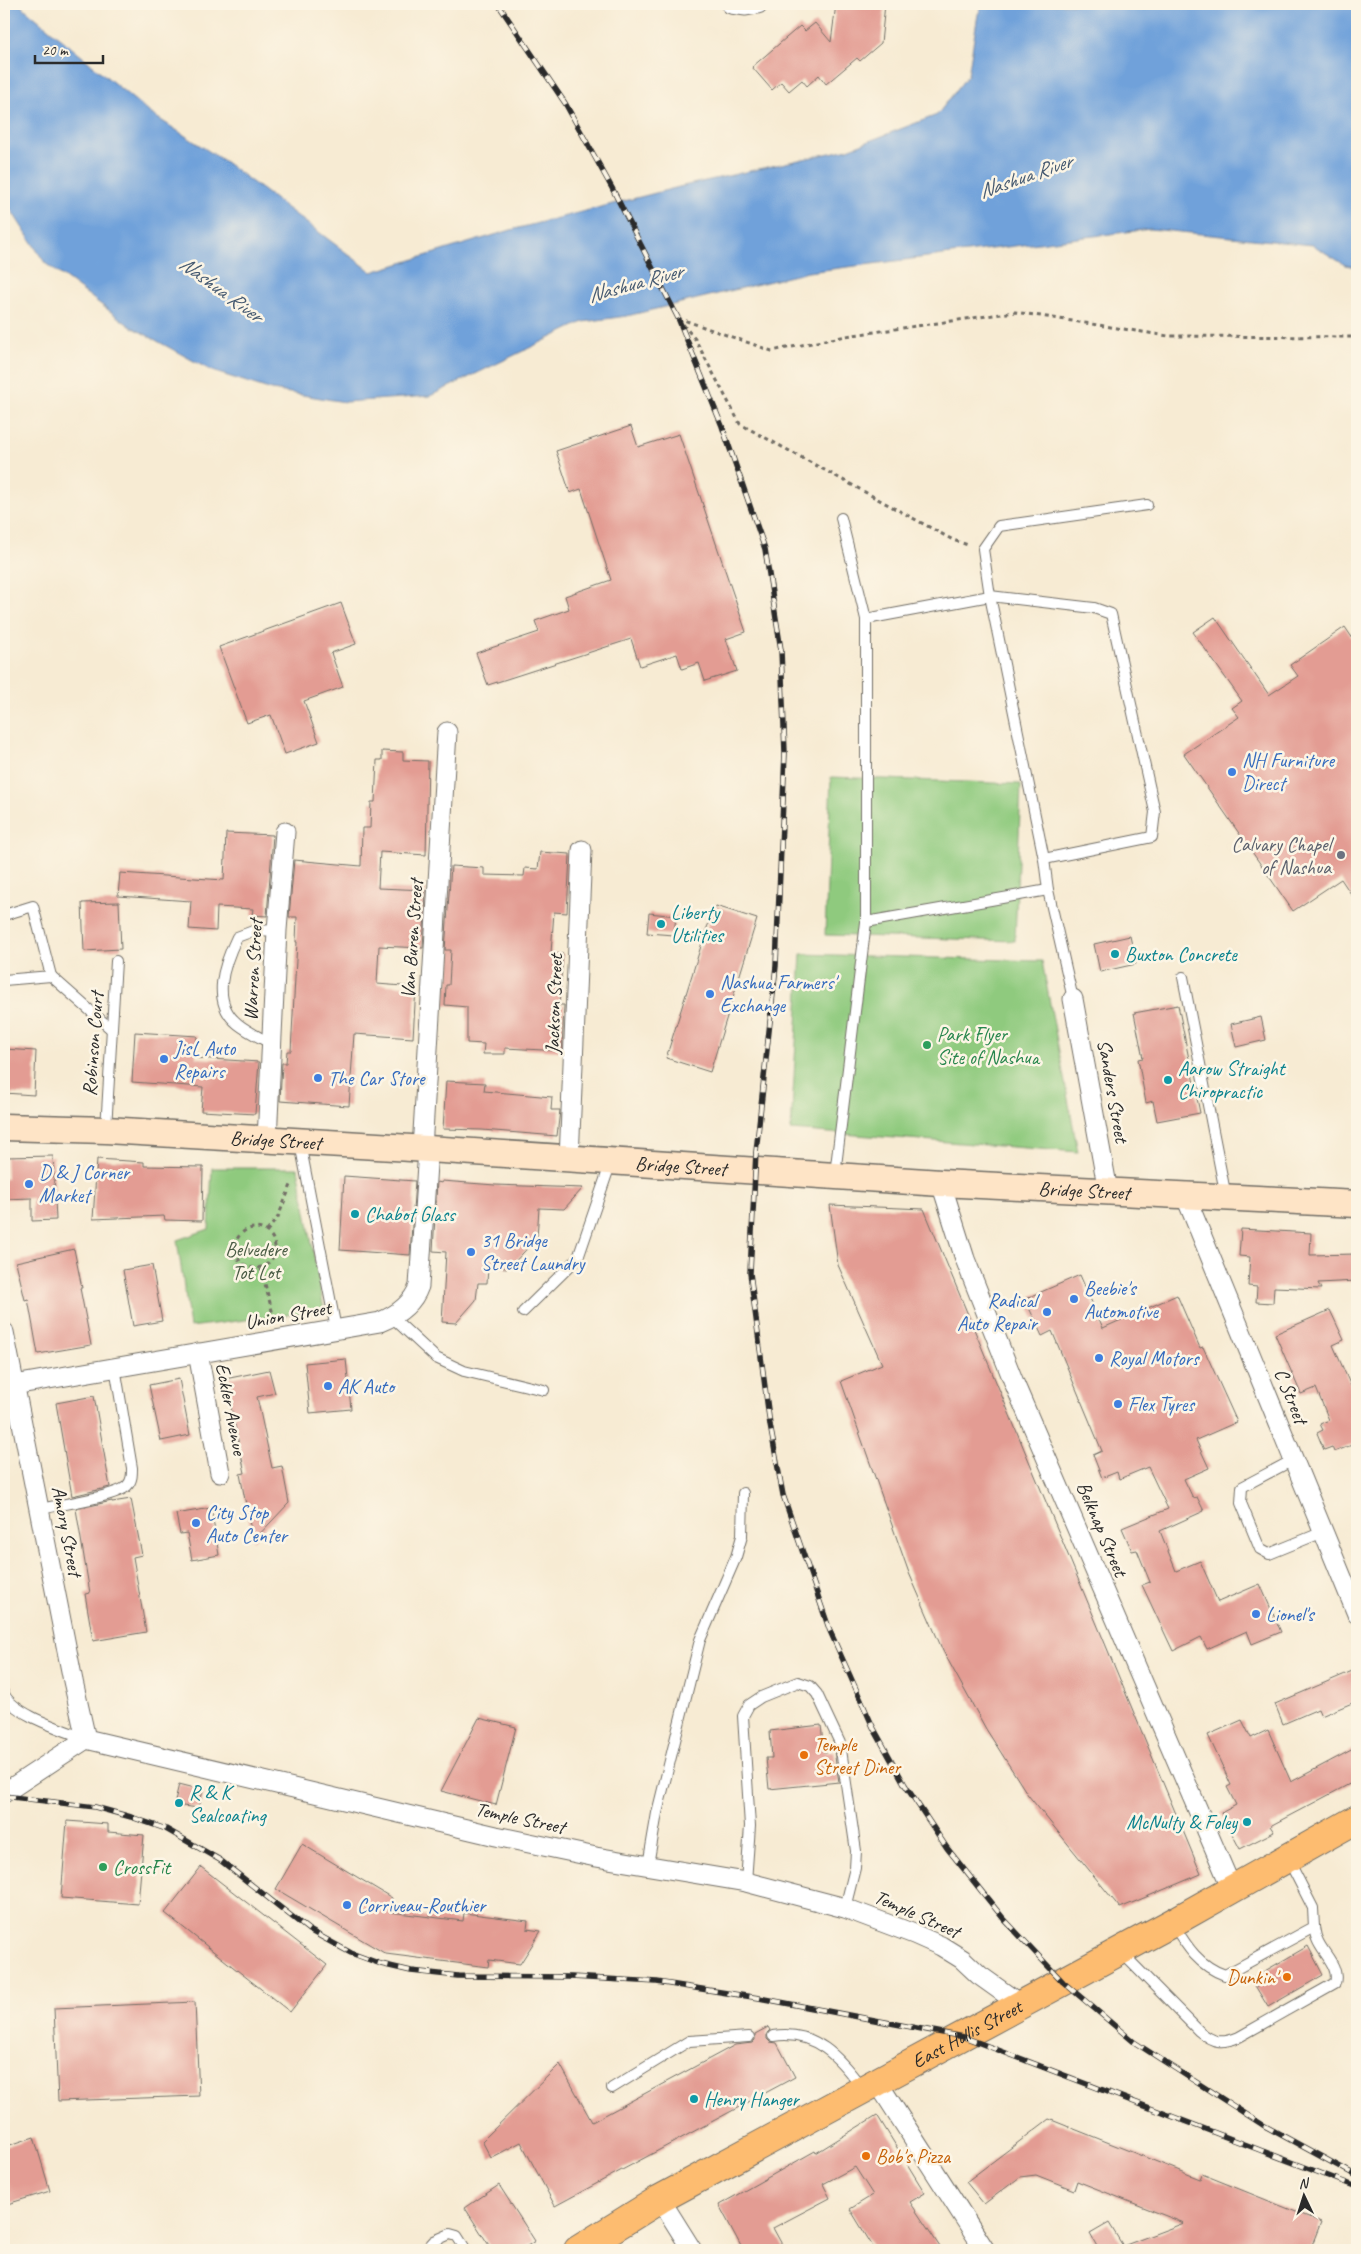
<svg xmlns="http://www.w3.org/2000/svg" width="1361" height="2254" font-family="Caveat,sans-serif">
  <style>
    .green { fill: #8fca7e; stroke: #5d7a54 }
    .water { fill: #6fa1da; stroke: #4d6682 }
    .building { fill: #e39c93 }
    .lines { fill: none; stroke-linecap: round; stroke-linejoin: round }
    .lane-casing { stroke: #726e66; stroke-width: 12 }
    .street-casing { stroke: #726e66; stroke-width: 21 }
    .secondary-casing { stroke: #726e66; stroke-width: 29 }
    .primary-casing { stroke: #726e66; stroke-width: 30 }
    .path { stroke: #726e66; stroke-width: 3; stroke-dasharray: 4 4; stroke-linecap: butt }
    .lane { stroke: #fff; stroke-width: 10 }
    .street { stroke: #fff; stroke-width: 19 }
    .secondary { stroke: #fee4c6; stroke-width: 26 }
    .primary { stroke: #fdbc70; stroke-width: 28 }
    .rail-casing { stroke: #2b2b2b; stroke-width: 5.5 }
    .rail { stroke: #fcf5e5; stroke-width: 4; stroke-dasharray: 11; stroke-linecap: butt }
    .shop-dot { fill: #3f7fe0; stroke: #fcf5e5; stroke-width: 2 }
    .worship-dot { fill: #6b7280; stroke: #fcf5e5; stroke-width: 2 }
    .culture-dot { fill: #0f9aa8; stroke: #fcf5e5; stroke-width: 2 }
    .leisure-dot { fill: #2e9e5b; stroke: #fcf5e5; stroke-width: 2 }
    .food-dot { fill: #e8710a; stroke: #fcf5e5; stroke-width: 2 }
    .labels { text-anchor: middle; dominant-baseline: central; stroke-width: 5; stroke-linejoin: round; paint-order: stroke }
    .shop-label { font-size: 20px; fill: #366cbe; stroke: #fcf5e5; text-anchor: start }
    .worship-label { font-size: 20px; fill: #5b616d; stroke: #fcf5e5; text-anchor: end }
    .culture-label { font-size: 20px; fill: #0d838f; stroke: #fcf5e5; text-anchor: start }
    .street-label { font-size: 20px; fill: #2b2b2b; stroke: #fcf5e5 }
    .leisure-label { font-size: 20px; fill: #27864d; stroke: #fcf5e5; text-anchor: start }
    .park-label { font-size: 20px; fill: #495b44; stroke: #fcf5e5 }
    .food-label { font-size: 20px; fill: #c56008; stroke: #fcf5e5; text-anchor: start }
    .water-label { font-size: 21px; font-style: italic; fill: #465a71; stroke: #fcf5e5 }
  </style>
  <rect width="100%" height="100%" fill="#fcf5e5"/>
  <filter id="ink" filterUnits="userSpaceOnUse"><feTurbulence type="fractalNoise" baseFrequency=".02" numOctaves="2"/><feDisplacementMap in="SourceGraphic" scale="10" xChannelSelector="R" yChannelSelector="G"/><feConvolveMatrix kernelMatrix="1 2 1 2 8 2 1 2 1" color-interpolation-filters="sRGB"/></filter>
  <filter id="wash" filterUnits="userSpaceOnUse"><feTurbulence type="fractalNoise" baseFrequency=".0096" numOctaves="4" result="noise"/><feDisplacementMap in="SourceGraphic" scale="20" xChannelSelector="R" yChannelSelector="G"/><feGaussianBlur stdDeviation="1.12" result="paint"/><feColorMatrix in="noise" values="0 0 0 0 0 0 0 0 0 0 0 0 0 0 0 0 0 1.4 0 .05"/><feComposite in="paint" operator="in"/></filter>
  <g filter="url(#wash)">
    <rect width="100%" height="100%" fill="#f7ebd3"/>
    <g class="green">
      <polygon points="831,777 1021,784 1015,941 825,935"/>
      <polygon points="801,954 1042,961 1078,1152 791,1130"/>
      <polygon points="212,1168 298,1168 324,1310 190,1327 177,1240 209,1229"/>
    </g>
    <polygon class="water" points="4,4 19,4 150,113 224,161 372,272 511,230 683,186 848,149 937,115 968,75 978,14 984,4 1357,4 1357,267 1345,265 1313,245 1150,229 808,272 627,316 583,322 430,396 345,402 272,390 212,371 130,326 45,263 4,199"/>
    <g id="blocks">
      <g class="building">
        <polygon points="836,4 885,4 881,43 860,61 857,58 826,84 819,75 807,86 802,80 789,91 781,82 772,90 752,67 800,26 805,31 815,23 831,42"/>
        <polygon points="631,426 638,447 679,434 746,632 726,639 737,671 705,681 699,663 682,669 677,654 640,666 631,639 488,685 476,653 539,632 535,621 569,609 565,596 611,580 581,489 570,493 556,451"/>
        <polygon points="341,603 356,644 331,653 343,687 304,701 319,742 285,754 271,715 247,723 219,647"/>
        <polygon points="1215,617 1269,695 1298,676 1290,665 1345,627 1357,645 1357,903 1341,879 1293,911 1184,754 1239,717 1232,708 1242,701 1193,632"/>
        <polygon points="382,751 403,752 403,760 428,761 426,855 380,852 378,888 426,890 423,948 379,946 377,984 416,987 413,1038 354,1034 349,1106 280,1101 282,1063 286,1063 287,1051 291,1051 297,942 296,942 297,917 289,917 294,860 361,866 362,828 370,828 371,802 375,802 377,760 382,760"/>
        <polygon points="226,833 273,835 267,916 252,915 253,909 217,907 216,931 189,929 191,901 118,896 120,873 224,880"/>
        <polygon points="540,852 570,854 567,913 554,912 551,953 563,954 559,1005 564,1005 562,1051 505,1048 505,1054 483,1054 484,1044 467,1043 467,1007 445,1005 446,985 449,985 451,950 445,950 451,866 484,868 484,875 524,876 525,868 538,869"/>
        <polygon points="119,902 121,949 84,951 82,903"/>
        <polygon points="716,906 757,919 710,1072 666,1058 706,930"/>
        <polygon points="649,913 676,916 674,935 647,933"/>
        <polygon points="1130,936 1136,964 1100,972 1094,944"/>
        <polygon points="1178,1005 1200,1113 1157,1121 1153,1101 1146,1103 1138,1059 1143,1058 1134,1013"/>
        <polygon points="1261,1017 1266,1040 1236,1047 1231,1024"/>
        <polygon points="135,1032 197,1036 196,1058 259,1062 255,1114 201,1111 203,1087 132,1082"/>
        <polygon points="4,1049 36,1051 34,1095 4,1093"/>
        <polygon points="446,1081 485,1083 484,1091 552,1097 551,1110 560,1110 557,1136 482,1130 443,1129"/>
        <polygon points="53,1156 56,1220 32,1221 32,1198 4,1199 4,1178 7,1178 6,1157"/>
        <polygon points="97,1159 144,1162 144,1166 203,1167 202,1221 165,1220 164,1216 93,1219"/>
        <polygon points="344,1176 415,1181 410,1255 340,1250"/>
        <polygon points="442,1181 495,1185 583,1188 564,1209 539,1208 537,1238 509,1268 488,1267 487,1283 478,1283 476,1300 456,1323 442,1322 446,1252 433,1251 437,1182 442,1183"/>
        <polygon points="830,1205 924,1209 1201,1874 1120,1908 1028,1795 986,1729 943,1651 909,1573 841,1381 882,1364 838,1265"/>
        <polygon points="1241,1229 1311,1233 1310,1255 1357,1254 1357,1281 1318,1283 1321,1289 1274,1287 1273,1303 1256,1302 1257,1287 1248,1286 1250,1257 1239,1256"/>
        <polygon points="74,1249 82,1288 80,1288 91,1345 38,1354 28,1299 25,1300 16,1262"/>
        <polygon points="152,1265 162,1321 133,1326 123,1270"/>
        <polygon points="1080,1275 1103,1328 1177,1295 1200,1348 1203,1347 1237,1422 1196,1440 1209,1468 1184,1479 1193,1498 1197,1497 1204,1511 1160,1531 1176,1571 1200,1561 1218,1602 1260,1584 1281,1632 1252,1644 1247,1631 1207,1649 1201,1637 1173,1651 1142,1585 1150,1582 1137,1550 1132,1551 1122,1528 1168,1509 1148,1467 1119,1479 1117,1472 1102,1478 1093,1455 1102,1451 1052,1331 1042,1336 1025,1299"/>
        <polygon points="1330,1310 1344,1340 1333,1345 1357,1400 1357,1443 1334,1452 1332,1447 1324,1450 1317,1433 1323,1430 1320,1424 1329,1420 1316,1388 1301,1394 1275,1334"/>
        <polygon points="346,1359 351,1409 310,1413 305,1363"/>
        <polygon points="269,1370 275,1393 257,1397 272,1468 282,1466 289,1503 253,1541 240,1474 245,1473 225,1379"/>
        <polygon points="179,1379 190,1435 161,1441 149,1385"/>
        <polygon points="94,1396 110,1487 72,1496 56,1403"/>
        <polygon points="131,1499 142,1555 133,1557 146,1632 93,1641 85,1594 90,1593 76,1509 112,1501 112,1502"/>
        <polygon points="211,1508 219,1555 192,1560 187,1533 180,1534 176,1514"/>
        <polygon points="1357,1669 1357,1701 1321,1716 1318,1709 1283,1724 1275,1704"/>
        <polygon points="479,1718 516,1727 496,1805 441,1791"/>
        <polygon points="1242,1720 1251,1738 1268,1730 1291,1782 1357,1747 1357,1780 1270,1826 1274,1832 1240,1849 1221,1813 1236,1805 1227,1787 1231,1785 1208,1735"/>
        <polygon points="821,1725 824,1752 834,1751 839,1782 769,1789 766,1758 772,1758 770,1731"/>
        <polygon points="179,1784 203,1790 199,1808 174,1805"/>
        <polygon points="67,1821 108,1824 108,1832 144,1835 138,1904 61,1898"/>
        <polygon points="302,1844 392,1898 390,1912 463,1921 464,1913 528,1921 527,1929 541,1931 520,1964 489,1960 488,1967 386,1954 276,1889"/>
        <polygon points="201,1867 327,1965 290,2012 165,1913"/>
        <polygon points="1308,1946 1323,1975 1268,2007 1251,1979"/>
        <polygon points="195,2002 199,2096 58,2101 54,2008"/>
        <polygon points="768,2027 770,2030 767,2033 767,2039 770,2042 777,2043 795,2077 555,2206 521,2142 491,2158 482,2141 560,2064 592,2122 735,2045 752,2043 755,2040 755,2034"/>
        <polygon points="877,2115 925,2193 910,2202 942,2250 875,2250 850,2209 873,2195 855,2167 823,2184 830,2198 773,2228 785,2250 743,2250 719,2205 815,2151 816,2153"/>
        <polygon points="1049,2119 1200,2179 1202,2174 1321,2222 1310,2250 1099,2250 1090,2234 1109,2223 1123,2246 1184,2223 1077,2181 1074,2190 1036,2175 1020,2177 984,2204 966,2182"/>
        <polygon points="34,2137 50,2191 4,2205 4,2147"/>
        <polygon points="499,2185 535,2241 521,2250 492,2250 465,2208"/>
      </g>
    </g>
  </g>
  <g filter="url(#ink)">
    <use href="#blocks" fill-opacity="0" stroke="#726e66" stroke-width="1"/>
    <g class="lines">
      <defs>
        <g id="lane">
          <polyline points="841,518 866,619"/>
          <polyline points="1044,859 1152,837 1155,812 1111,614 1094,608 990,596 866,619 866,922 1048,890"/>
          <polyline points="4,915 33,906 51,976 4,980"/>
          <polyline points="51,976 111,1029"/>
          <polyline points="1183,977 1226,1197"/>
          <polyline points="1073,999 1048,890 1044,859 990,596 983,549 999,526 1147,505"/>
          <path d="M272 1044C261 1038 248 1032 238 1024 210 1002 224 964 237 937L253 931 277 930"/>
          <polyline points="106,1129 116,961"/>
          <polyline points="300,1143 336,1329"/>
          <polyline points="835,1174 866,922"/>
          <polyline points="523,1312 578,1258 611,1162"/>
          <polyline points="392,1317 436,1358 464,1371 544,1390"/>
          <polyline points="1293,1460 1242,1487 1241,1503 1260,1549 1269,1554 1323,1532"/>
          <path d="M40 1509C57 1505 116 1497 127 1486 132 1481 132 1475 132 1468L115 1367"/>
          <path d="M4 1694C14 1715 65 1730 86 1739"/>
          <polyline points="648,1865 657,1813 700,1640 736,1557 742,1536 743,1493"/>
          <polyline points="746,1882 750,1826 743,1716 749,1705 761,1697 798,1682 810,1686 817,1694 840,1743 856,1851 855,1868 845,1908"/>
          <path d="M1173 1924C1187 1947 1199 1966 1225 1975L1314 1927 1313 1908 1288 1859"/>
          <path d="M1121 1952 1199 2031C1213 2043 1222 2044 1239 2037L1335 1983C1340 1966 1322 1953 1317 1939 1315 1935 1315 1931 1314 1927"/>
          <path d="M773 2036C815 2029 840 2058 862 2088"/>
          <polyline points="612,2088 689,2041 749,2037"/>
          <polyline points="426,2250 434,2241 450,2234 457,2236 466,2250"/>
        </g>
        <g id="street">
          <polyline points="731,4 746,6 758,4"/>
          <polyline points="1073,999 1108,1191"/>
          <polyline points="267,1140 277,930 285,832"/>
          <polyline points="422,1149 447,732"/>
          <polyline points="569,1159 582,850"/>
          <polyline points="941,1183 965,1259 1015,1385 1232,1889"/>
          <polyline points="1185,1195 1357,1614"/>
          <polyline points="4,1332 73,1681 86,1739"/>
          <polyline points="198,1353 220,1473"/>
          <path d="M14 1385 380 1322C397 1315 413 1303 419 1286L428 1149"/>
          <polyline points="4,1793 86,1739 496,1836 596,1857 746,1882 845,1908 914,1934 941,1946 962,1959 979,1975 1021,2005"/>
          <polyline points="878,2083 985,2250"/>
          <polyline points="660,2199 692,2250"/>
        </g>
        <g id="secondary">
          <path id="s1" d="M4 1127 106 1130 428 1149 941 1183 1357 1204"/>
        </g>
        <g id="primary">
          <path id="s2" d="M578 2250 660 2199 1172 1923 1357 1819"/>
        </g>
      </defs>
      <use href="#lane" class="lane-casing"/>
      <use href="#street" class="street-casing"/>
      <use href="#secondary" class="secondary-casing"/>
      <use href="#primary" class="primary-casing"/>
      <g class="path">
        <polyline points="678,318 772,351 846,336 1015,312 1168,336 1357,337"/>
        <polyline points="678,318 695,339 740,424 953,540 968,545"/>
        <circle cx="255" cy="1248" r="20"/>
        <polyline points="267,1231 278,1217 291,1185"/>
        <polyline points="261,1269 274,1318"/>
      </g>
      <use href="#lane" class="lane"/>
      <use href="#street" class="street"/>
      <use href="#secondary" class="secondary"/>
      <use href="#primary" class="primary"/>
      <defs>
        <g id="rail">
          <polyline points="498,4 565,103 612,188 678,318 722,426 765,549 781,650 785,753 776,966 756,1152 750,1273 770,1425 783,1495 830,1631 873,1727 905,1785 947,1848 1003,1918 1063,1982 1134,2042 1263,2125 1357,2176"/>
          <polyline points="4,1796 95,1807 131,1817 166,1829 220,1860 309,1930 351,1953 381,1964 411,1971 458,1976 571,1977 657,1982 759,1998 964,2037 1357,2187"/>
        </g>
      </defs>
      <use href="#rail" class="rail-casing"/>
      <use href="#rail" class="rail"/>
    </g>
  </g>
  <g class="shop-dot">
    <circle cx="1232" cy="772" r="5"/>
    <circle cx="710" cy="994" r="5"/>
    <circle cx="164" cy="1059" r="5"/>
    <circle cx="318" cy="1078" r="5"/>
    <circle cx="29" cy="1184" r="5"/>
    <circle cx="471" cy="1252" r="5"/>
    <circle cx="1074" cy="1299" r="5"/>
    <circle cx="1047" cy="1312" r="5"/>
    <circle cx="1099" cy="1358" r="5"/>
    <circle cx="328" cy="1386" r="5"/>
    <circle cx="1118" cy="1404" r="5"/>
    <circle cx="196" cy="1523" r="5"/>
    <circle cx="1256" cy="1614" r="5"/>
    <circle cx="347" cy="1905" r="5"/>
  </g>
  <circle class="worship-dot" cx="1341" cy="855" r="5"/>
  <g class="culture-dot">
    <circle cx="661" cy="924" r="5"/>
    <circle cx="1115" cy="954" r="5"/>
    <circle cx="1168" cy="1080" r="5"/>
    <circle cx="355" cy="1214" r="5"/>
    <circle cx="179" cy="1803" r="5"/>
    <circle cx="1247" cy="1822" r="5"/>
    <circle cx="694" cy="2099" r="5"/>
  </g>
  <g class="leisure-dot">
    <circle cx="927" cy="1045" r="5"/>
    <circle cx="103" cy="1867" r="5"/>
  </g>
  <g class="food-dot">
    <circle cx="804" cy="1755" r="5"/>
    <circle cx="1287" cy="1977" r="5"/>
    <circle cx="866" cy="2156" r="5"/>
  </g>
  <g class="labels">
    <g class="shop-label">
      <text x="1242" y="760">NH Furniture<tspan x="1242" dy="23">Direct</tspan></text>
      <text x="720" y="982">Nashua Farmers'<tspan x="720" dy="23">Exchange</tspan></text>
      <text x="174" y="1048">JisL Auto<tspan x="174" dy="23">Repairs</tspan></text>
      <text x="328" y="1078">The Car Store</text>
      <text x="39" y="1172">D &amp; J Corner<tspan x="39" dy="23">Market</tspan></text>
      <text x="481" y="1240">31 Bridge<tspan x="481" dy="23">Street Laundry</tspan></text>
      <text x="1084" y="1288">Beebie's<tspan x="1084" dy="23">Automotive</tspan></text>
      <text x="1037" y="1300" text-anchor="end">Radical<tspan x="1037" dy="23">Auto Repair</tspan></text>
      <text x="1109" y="1358">Royal Motors</text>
      <text x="338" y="1386">AK Auto</text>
      <text x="1128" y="1404">Flex Tyres</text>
      <text x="206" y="1512">City Stop<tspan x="206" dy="23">Auto Center</tspan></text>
      <text x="1266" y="1614">Lionel's</text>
      <text x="357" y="1905">Corriveau-Routhier</text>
    </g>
    <g class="worship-label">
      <text x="1331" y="844">Calvary Chapel<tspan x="1331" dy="23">of Nashua</tspan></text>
    </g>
    <g class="culture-label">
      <text x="671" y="912">Liberty<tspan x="671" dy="23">Utilities</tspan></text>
      <text x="1125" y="954">Buxton Concrete</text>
      <text x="1178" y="1068">Aarow Straight<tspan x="1178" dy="23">Chiropractic</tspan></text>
      <text x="365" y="1214">Chabot Glass</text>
      <text x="189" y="1792">R &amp; K<tspan x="189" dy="23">Sealcoating</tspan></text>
      <text x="1237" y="1822" text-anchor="end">McNulty &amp; Foley</text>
      <text x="704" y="2099">Henry Hanger</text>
    </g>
    <g class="street-label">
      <text transform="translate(412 939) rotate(-86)">Van Buren Street</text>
      <text transform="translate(253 970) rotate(-87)">Warren Street</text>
      <text transform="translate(554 1004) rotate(-88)">Jackson Street</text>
      <text transform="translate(93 1044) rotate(-86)">Robinson Court</text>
      <text transform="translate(1113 1091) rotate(80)">Sanders Street</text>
      <text stroke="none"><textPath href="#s1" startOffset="272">Bridge Street</textPath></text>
      <text stroke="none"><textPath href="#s1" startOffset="678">Bridge Street</textPath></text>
      <text stroke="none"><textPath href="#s1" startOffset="1082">Bridge Street</textPath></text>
      <text transform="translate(288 1315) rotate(-10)">Union Street</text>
      <text transform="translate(1291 1396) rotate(68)">C Street</text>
      <text transform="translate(231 1409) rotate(79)">Eckler Avenue</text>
      <text transform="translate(1102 1529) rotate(67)">Belknap Street</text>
      <text transform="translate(67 1531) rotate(79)">Amory Street</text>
      <text transform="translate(520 1818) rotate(12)">Temple Street</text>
      <text transform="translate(917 1914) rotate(24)">Temple Street</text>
      <text stroke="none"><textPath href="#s2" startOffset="445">East Hollis Street</textPath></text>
    </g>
    <g class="leisure-label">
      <text x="937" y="1034">Park Flyer<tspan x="937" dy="23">Site of Nashua</tspan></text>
      <text x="113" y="1867">CrossFit</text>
    </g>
    <g class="park-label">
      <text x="256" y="1249">Belvedere<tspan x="256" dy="23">Tot Lot</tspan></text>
    </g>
    <g class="food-label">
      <text x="814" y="1744">Temple<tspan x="814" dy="23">Street Diner</tspan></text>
      <text x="1277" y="1977" text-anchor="end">Dunkin'</text>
      <text x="876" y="2156">Bob's Pizza</text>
    </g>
    <g class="water-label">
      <text transform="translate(1025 176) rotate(-19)">Nashua River</text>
      <text transform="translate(635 283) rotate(-15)">Nashua River</text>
      <text transform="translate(221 289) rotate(36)">Nashua River</text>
    </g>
  </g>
  <rect width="1361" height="2254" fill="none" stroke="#fcf5e5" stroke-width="20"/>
  <g transform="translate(1304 2196) rotate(356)" stroke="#fcf5e5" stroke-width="4" paint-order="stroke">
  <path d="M0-4L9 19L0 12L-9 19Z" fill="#2b2b2b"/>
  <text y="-8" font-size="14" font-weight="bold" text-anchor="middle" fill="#2b2b2b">N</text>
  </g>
  <path d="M35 55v8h68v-8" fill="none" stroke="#2b2b2b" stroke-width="2.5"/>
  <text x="42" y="55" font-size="15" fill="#2b2b2b" stroke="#fcf5e5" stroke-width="4" paint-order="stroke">20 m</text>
</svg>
